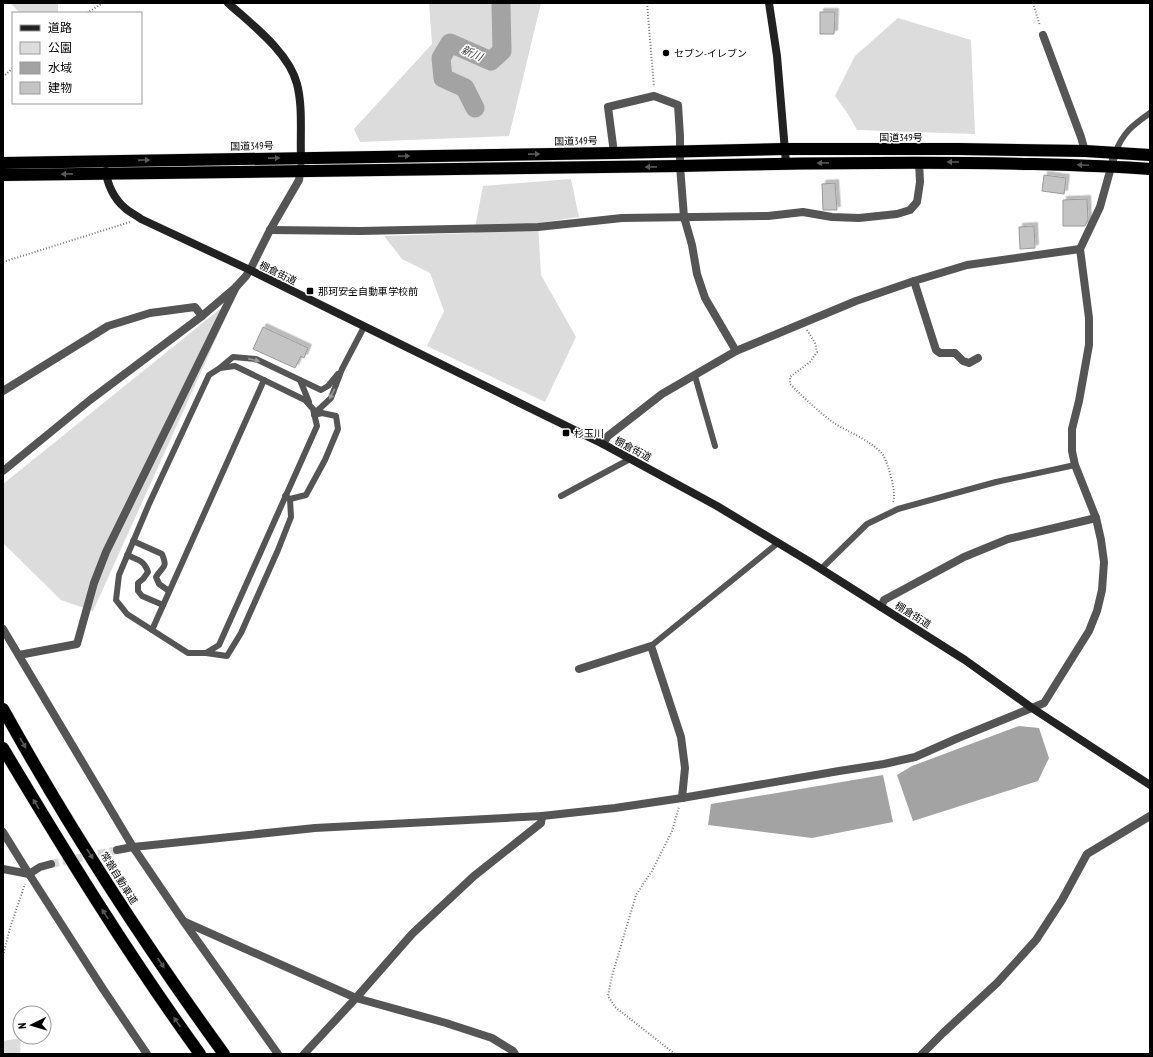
<svg xmlns="http://www.w3.org/2000/svg" width="1153" height="1057" font-family="'PT Sans Narrow','Noto Sans JP',sans-serif">
  <style>
    .green { fill: #dcdcdc }
    .water { fill: #a3a3a3 }
    .lines { fill: none; stroke-linecap: round; stroke-linejoin: round }
    .river { stroke: #a3a3a3; stroke-width: 19 }
    .building { fill: #c4c4c4; stroke: #999; filter: url(#shadow) }
    .street-tunnel { stroke: #d9d9d9; stroke-width: 8; stroke-dasharray: 8 4; stroke-linecap: butt }
    .highway-casing { stroke: #dbdbdb; stroke-width: 13 }
    .path { stroke: #777; stroke-width: 2; stroke-dasharray: 1 2; stroke-linecap: butt }
    .lane { stroke: #555; stroke-width: 6 }
    .street { stroke: #555; stroke-width: 8 }
    .secondary { stroke: #222; stroke-width: 8 }
    .highway { stroke: #000; stroke-width: 12 }
    .oneway { fill: #595959 }
    .oneway2 { fill: #999 }
    .poi-dot { fill: #000; stroke: #fff; stroke-width: 1.5 }
    .labels { text-anchor: middle; dominant-baseline: central; stroke-width: 3; stroke-linejoin: round; paint-order: stroke }
    .poi-label { font-size: 10px; fill: #000; stroke: #fff; text-anchor: start }
    .street-label { font-size: 10px; fill: #000; stroke: #fff }
    .water-label { font-size: 11px; font-style: italic; fill: #444; stroke: #fff }
  </style>
  <defs>
    <filter id="shadow"><feDropShadow dx="3.5" dy="-3.5" stdDeviation="0" flood-color="#0004"/></filter>
  </defs>
  <rect width="100%" height="100%" fill="#fff"/>
  <g class="green">
    <polygon points="10,3 58,3 58,13 20,13"/>
    <polygon points="429,3 541,3 509,136 360,142 354,129 432,44"/>
    <polygon points="898,18 971,40 975,134 857,130 848,114 835,96 855,56"/>
    <polygon points="571,179 579,217 538,223 541,275 576,337 545,402 427,346 444,311 430,273 402,259 384,236 474,233 483,186"/>
    <polygon points="220,309 229,310 93,611 61,600 3,543 3,484"/>
    <polygon points="21,1038 20,1054 3,1054 3,1041"/>
  </g>
  <g class="water">
    <polygon points="1019,726 1039,728 1049,758 1038,781 913,821 897,775 912,766"/>
    <polygon points="883,775 893,822 812,838 708,825 711,804"/>
  </g>
  <g class="lines">
    <polyline class="river" points="475,108 465,88 443,78 441,58 450,43 491,61 502,51 501,5 501,3"/>
  </g>
  <g class="building">
    <polygon points="820,12 835,12 834,34 820,34"/>
    <polygon points="1044,175 1066,178 1064,194 1042,191"/>
    <polygon points="835,183 837,210 823,210 822,184"/>
    <polygon points="1087,199 1088,220 1085,226 1063,226 1063,200"/>
    <polygon points="1034,226 1035,248 1020,249 1019,227"/>
    <polygon points="263,327 308,348 304,358 301,356 295,368 253,349"/>
  </g>
  <g class="lines">
    <polyline class="street-tunnel" points="51,864 117,850"/>
    <defs>
      <g id="highway">
        <polyline points="3,163 614,153 785,149 958,149 1085,151 1150,155"/>
        <path d="M3 175 680 166C798 163 915 161 1032 164 1071 165 1111 166 1150 169"/>
        <path d="M3 709C69 828 144 944 224 1054"/>
        <path d="M3 748C65 852 129 956 200 1054"/>
      </g>
    </defs>
    <use href="#highway" class="highway-casing"/>
    <g class="path">
      <polyline points="647,3 654,87"/>
      <polyline points="1033,3 1040,26"/>
      <polyline points="87,13 103,3"/>
      <polyline points="3,77 13,68"/>
      <polyline points="3,262 130,222"/>
      <path d="M807 330 815 343 817 352 810 362 790 377V384C804 398 819 412 834 423 848 432 874 442 883 455 888 463 897 494 893 502"/>
      <polyline points="3,956 10,928 25,884"/>
      <polyline points="675,1054 615,1007 608,996 612,976 636,895 652,871 672,831 679,807"/>
    </g>
    <g class="lane">
      <path d="M1115 153C1124 131 1132 126 1150 113"/>
      <polygon points="235,366 305,400 313,409 317,426 219,645 206,653 188,653 127,614 116,600 119,575 149,504 209,375 220,368"/>
      <polyline points="221,367 233,357 256,359 300,380 309,402"/>
      <polyline points="695,376 715,446"/>
      <polyline points="300,380 321,390 328,386 338,374"/>
      <polyline points="315,413 331,398 342,369 364,327"/>
      <polyline points="561,496 630,459"/>
      <polyline points="290,499 306,495 325,460 338,429 336,416 322,413 314,415"/>
      <path d="M133 541 162 554C168 569 163 565 156 577L159 584 169 591"/>
      <path d="M127 555C138 560 144 560 148 572L143 579 138 583V591L142 596 163 605"/>
      <polyline points="821,569 867,524 898,509 996,482 1075,465"/>
      <polyline points="152,630 264,380"/>
      <polyline points="651,646 778,543"/>
      <polyline points="206,653 227,656 241,633 278,550 291,517 290,499 285,496"/>
    </g>
    <g class="street">
      <polyline points="1043,35 1081,137 1085,151"/>
      <polyline points="614,153 608,107 654,96 678,105 680,136 680,166 684,217 692,245 697,274 705,298 736,351"/>
      <polyline points="270,230 360,231 538,227 622,218 768,216 803,212 832,217 859,218 897,214 910,210 917,202 920,182 919,162"/>
      <polyline points="914,281 936,350 940,353 955,353 963,361 969,363 978,358"/>
      <polyline points="3,391 108,326 150,313 195,307 202,316"/>
      <polyline points="603,444 608,436 662,394 736,351 856,301 914,281 967,265 1080,249"/>
      <polyline points="3,471 90,400 202,316 236,287 246,276 250,270 270,230 295,187 299,180 301,167"/>
      <polyline points="881,607 884,600 964,557 1008,539 1096,518"/>
      <polyline points="3,629 133,847 184,922 278,1054"/>
      <polyline points="19,655 77,644 94,583 106,552 236,287"/>
      <polyline points="579,669 651,646 681,737 685,768 682,798"/>
      <polyline points="3,832 29,874 103,989 147,1054"/>
      <polyline points="117,850 133,847 315,828 542,816 615,808 682,798 839,771 884,764 915,757 958,738 1044,703 1089,631 1097,611 1102,590 1104,562 1101,540 1096,518 1075,465 1072,451 1072,429 1079,401 1089,345 1089,318 1080,249 1100,207 1115,153"/>
      <polyline points="3,869 29,874 40,867 51,864"/>
      <polyline points="185,922 356,998 446,1023 492,1038 513,1051 515,1054"/>
      <polyline points="304,1054 356,998 412,934 474,876 541,823 542,816"/>
      <polyline points="922,1054 943,1033 997,983 1036,940 1062,900 1087,854 1150,816"/>
    </g>
    <g class="secondary">
      <path d="M228 3C251 24 289 52 297 84 303 107 300 134 301 158"/>
      <polyline points="769,3 777,56 786,163"/>
      <path d="M106 171C107 184 114 199 125 208 129 212 136 215 141 219L250 270 603 444 717 506 810 562 965 660 1032 708 1150 785"/>
    </g>
    <use href="#highway" class="highway"/>
  </g>
  <defs><path id="oneway-solid" d="M-6-.8H1V-3.2L6.5 0L1 3.2V.8H-6Z"/></defs>
  <g class="oneway">
    <use href="#oneway-solid" transform="translate(534 154) rotate(-1)"/>
    <use href="#oneway-solid" transform="translate(404 156) rotate(-1)"/>
    <use href="#oneway-solid" transform="translate(274 158) rotate(-1)"/>
    <use href="#oneway-solid" transform="translate(144 160) rotate(-1)"/>
    <use href="#oneway-solid" transform="translate(953 162) rotate(-180)"/>
    <use href="#oneway-solid" transform="translate(823 163) rotate(179)"/>
    <use href="#oneway-solid" transform="translate(1083 165) rotate(-178)"/>
    <use href="#oneway-solid" transform="translate(651 167) rotate(179)"/>
    <use href="#oneway-solid" transform="translate(67 174) rotate(179)"/>
    <use href="#oneway-solid" transform="translate(23 743) rotate(60)"/>
    <use href="#oneway-solid" transform="translate(36 804) rotate(-121)"/>
    <use href="#oneway-solid" transform="translate(90 854) rotate(58)"/>
    <use href="#oneway-solid" transform="translate(105 914) rotate(-122)"/>
    <use href="#oneway-solid" transform="translate(161 963) rotate(56)"/>
    <use href="#oneway-solid" transform="translate(177 1022) rotate(-124)"/>
  </g>
  <g class="oneway2">
    <use href="#oneway-solid" transform="translate(254 360) rotate(13)"/>
    <use href="#oneway-solid" transform="translate(332 394) rotate(117)"/>
  </g>
  <g class="poi-dot">
    <circle cx="666" cy="53" r="4"/>
    <rect x="306" y="287" width="8" height="8" rx="2"/>
    <rect x="562" y="429" width="8" height="8" rx="2"/>
  </g>
  <g class="labels">
    <g class="poi-label">
      <text x="674" y="53">セブン-イレブン</text>
      <text x="318" y="291">那珂安全自動車学校前</text>
      <text x="574" y="433">杉玉川</text>
    </g>
    <g class="street-label">
      <text x="901" y="137">国道349号</text>
      <text transform="translate(576 141) rotate(-1)">国道349号</text>
      <text transform="translate(252 146) rotate(-1)">国道349号</text>
      <text transform="translate(278 273) rotate(26)">棚倉街道</text>
      <text transform="translate(633 449) rotate(28)">棚倉街道</text>
      <text transform="translate(913 615) rotate(32)">棚倉街道</text>
      <text transform="translate(119 878) rotate(58)">常磐自動車道</text>
    </g>
    <g class="water-label">
      <text transform="translate(472 53) rotate(24)">新川</text>
    </g>
  </g>
  <rect width="1153" height="1057" fill="none" stroke="#000000" stroke-width="8"/>
  <rect x="12" y="12" width="130" height="92" fill="#ffffff" stroke="#999999"/>
  <rect x="20" y="25" width="20" height="6" fill="#222222" stroke="#999999"/>
  <text x="48" y="32" font-size="12" fill="#000000">道路</text>
  <rect x="20" y="42" width="20" height="12" fill="#dcdcdc" stroke="#999999"/>
  <text x="48" y="52" font-size="12" fill="#000000">公園</text>
  <rect x="20" y="62" width="20" height="12" fill="#a3a3a3" stroke="#999999"/>
  <text x="48" y="72" font-size="12" fill="#000000">水域</text>
  <rect x="20" y="82" width="20" height="12" fill="#c4c4c4" stroke="#999999"/>
  <text x="48" y="92" font-size="12" fill="#000000">建物</text>
  <g transform="translate(32 1025) rotate(265)"><circle r="19" fill="#ffffff" stroke="#999999"/>
  <path d="M0-3L7 15L0 10L-7 15Z" fill="#000000"/>
  <text y="-6" font-size="11" font-weight="bold" text-anchor="middle" fill="#000000">N</text>
  </g>
</svg>
